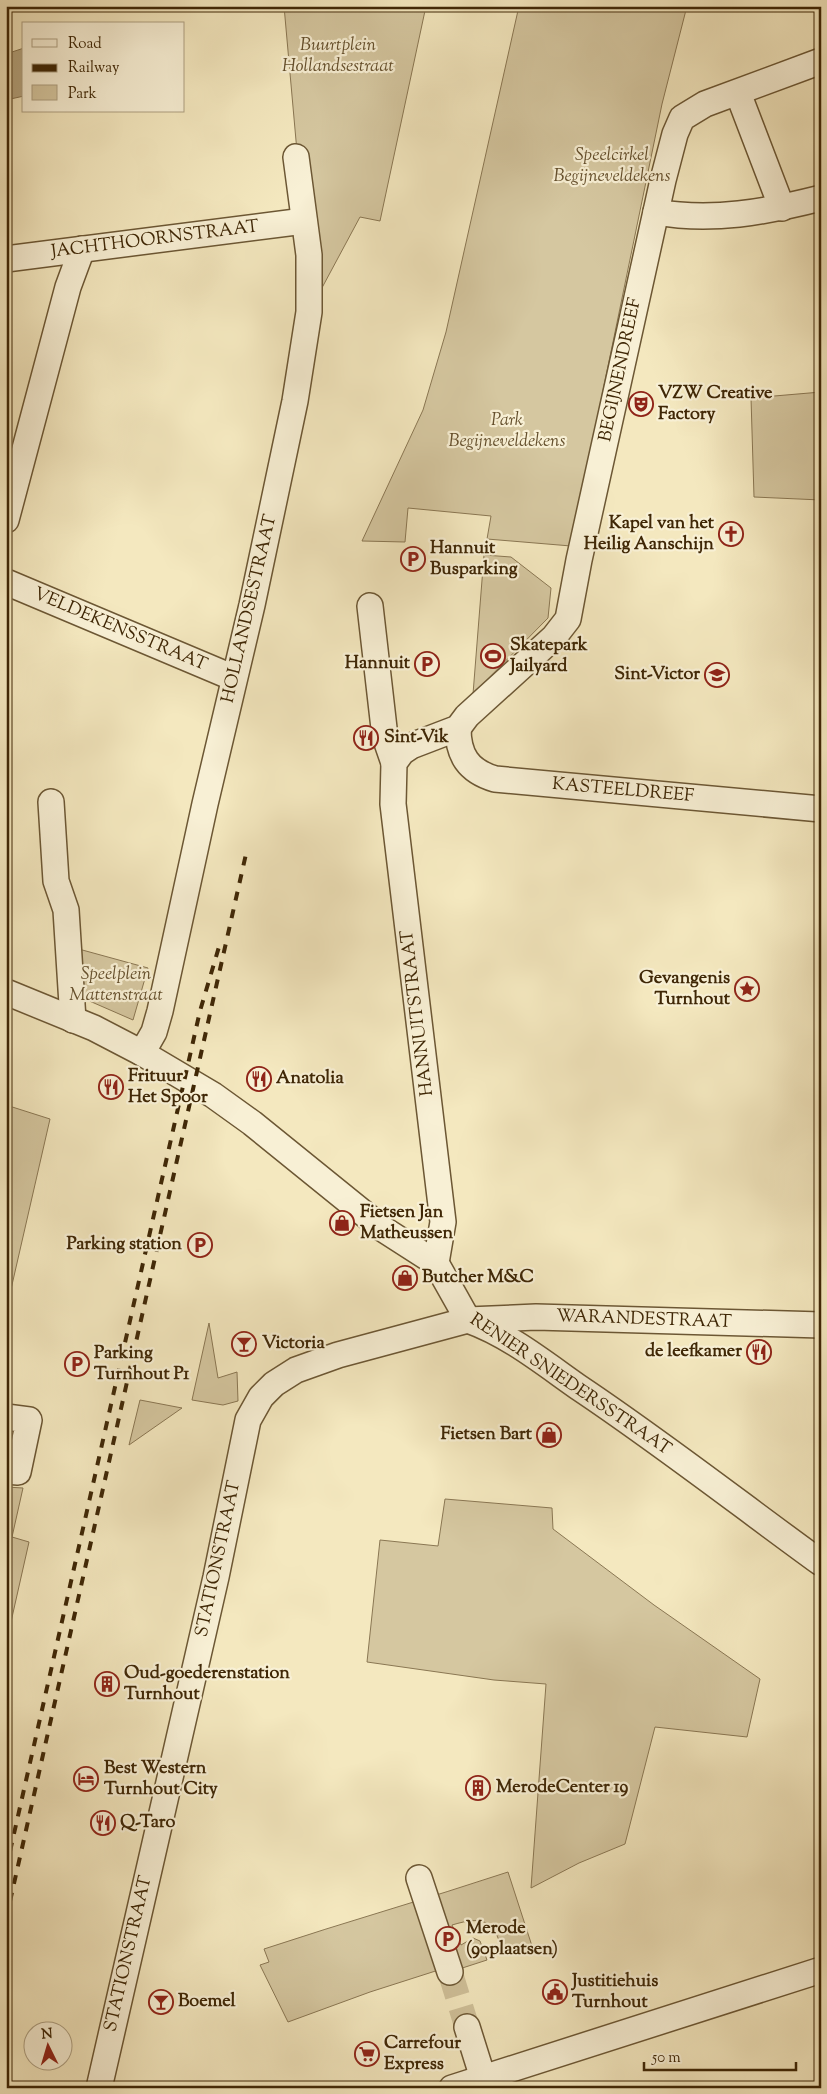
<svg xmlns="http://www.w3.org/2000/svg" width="827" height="2094" font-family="'Sorts Mill Goudy',serif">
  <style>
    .green { fill: #d5c7a0; stroke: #8a7753 }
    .water { fill: #b6a680; stroke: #86734f }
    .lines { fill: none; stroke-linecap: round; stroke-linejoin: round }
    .minor-tunnel { stroke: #d0c19a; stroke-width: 25; stroke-dasharray: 25 12; stroke-linecap: butt }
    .minor-casing { stroke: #6c5734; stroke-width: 28 }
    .minor { stroke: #f8f0d5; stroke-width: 25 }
    .rail { stroke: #3f2706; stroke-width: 4; stroke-dasharray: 9 9; stroke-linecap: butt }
    .labels { text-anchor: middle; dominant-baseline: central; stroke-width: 4.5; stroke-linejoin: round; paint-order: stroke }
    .park-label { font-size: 18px; font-style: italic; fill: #644f2c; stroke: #f8f0d5 }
    .street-label { font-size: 18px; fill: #3f2706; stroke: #f8f0d5 }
    .poi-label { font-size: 18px; font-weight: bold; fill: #3f2706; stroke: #f8f0d5; text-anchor: start }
  </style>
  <rect width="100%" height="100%" fill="#f4e8bf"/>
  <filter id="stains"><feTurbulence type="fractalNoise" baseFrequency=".004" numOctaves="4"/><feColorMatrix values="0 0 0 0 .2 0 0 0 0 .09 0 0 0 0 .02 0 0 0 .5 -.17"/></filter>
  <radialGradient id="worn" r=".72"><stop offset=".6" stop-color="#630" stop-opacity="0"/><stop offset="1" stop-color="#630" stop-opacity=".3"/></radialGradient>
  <g class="green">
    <polygon points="284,6 426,6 380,221 360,217 309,312 303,219"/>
    <polygon points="519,6 687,6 662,104 571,546 487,539 491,516 408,508 405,542 362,541 423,410 446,332"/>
    <polygon points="821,392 821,500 754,497 751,398"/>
    <polygon points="484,555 511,557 551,588 548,618 473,694"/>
    <polygon points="75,948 148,968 133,1020 78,996"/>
    <polygon points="6,1105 50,1119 6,1311"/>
    <polygon points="209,1323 218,1378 237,1372 238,1401 223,1405 192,1400"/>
    <polygon points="140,1400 182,1408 129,1445"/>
    <polygon points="6,1487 23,1488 12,1537 29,1542 6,1644"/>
    <polygon points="445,1499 552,1508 553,1529 654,1605 760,1679 747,1737 655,1727 625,1844 579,1863 531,1888 546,1684 494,1680 367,1662 380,1540 438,1546"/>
    <path d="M508 1872 532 1946 503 1954C495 1921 485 1915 452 1925L461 1945 473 1938 480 1941 487 1960 450 1972 448 1967 370 1992 288 2022 260 1965 269 1962 264 1949C345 1922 427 1899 508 1872Z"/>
  </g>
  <polygon class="water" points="24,48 24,96 6,100 6,54"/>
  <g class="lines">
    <polyline class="minor-tunnel" points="450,1972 467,2027"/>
    <defs>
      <g id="minor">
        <polyline points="738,93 782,208"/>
        <path d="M656 212C712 222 766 212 821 198"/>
        <polyline points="6,259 304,221"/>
        <polyline points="6,520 68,287 82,249"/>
        <polyline points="6,582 234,678"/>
        <polyline points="370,606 385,737 394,763"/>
        <path d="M458 728C458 755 468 771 495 779L821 809"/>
        <polyline points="51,802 56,881 66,910 73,1020"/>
        <path d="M6 992 94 1028 142 1053 213 1095 252 1123 383 1229 436 1263 468 1320C510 1335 545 1364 581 1389 663 1444 741 1505 821 1563"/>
        <polyline points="142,1053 154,1032 160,1011 205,804 252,605 295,401 309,312 309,255 296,157"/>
        <polyline points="436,1263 443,1222 393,804 394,763 402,752 411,746 458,728 467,716 554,637 568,619 579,560 663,180 675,134 682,118 705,104 821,61"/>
        <polyline points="6,1417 29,1420 18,1472 6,1471"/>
        <polyline points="419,1878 450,1972"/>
        <polyline points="467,2027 483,2078"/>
        <polyline points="99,2088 216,1577 248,1420 261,1397 274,1384 296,1370 338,1355 468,1320 536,1317 821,1325"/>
        <polyline points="452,2088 821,1970"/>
      </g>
    </defs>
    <use href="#minor" class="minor-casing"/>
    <use href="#minor" class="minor"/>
    <g class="rail">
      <polyline points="6,1869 200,1011 221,940"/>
      <polyline points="6,1919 246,854"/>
    </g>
  </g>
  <defs>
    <symbol id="theatre-ring" viewBox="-11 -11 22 22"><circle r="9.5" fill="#f8f0d5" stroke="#8f2418" stroke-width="1.5"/><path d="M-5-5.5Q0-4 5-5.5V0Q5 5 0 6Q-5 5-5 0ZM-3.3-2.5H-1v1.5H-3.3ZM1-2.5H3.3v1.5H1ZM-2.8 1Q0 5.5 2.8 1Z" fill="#8f2418"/></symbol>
    <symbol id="church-ring" viewBox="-11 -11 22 22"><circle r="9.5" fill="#f8f0d5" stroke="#8f2418" stroke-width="1.5"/><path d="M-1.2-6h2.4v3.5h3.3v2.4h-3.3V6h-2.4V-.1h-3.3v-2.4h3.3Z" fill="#8f2418"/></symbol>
    <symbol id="parking-ring" viewBox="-11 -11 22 22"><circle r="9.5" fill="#f8f0d5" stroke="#8f2418" stroke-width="1.5"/><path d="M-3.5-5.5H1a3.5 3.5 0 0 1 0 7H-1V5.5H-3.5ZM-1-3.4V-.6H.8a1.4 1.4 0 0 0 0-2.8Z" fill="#8f2418"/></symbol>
    <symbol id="stadium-ring" viewBox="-11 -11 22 22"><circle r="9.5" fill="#f8f0d5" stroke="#8f2418" stroke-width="1.5"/><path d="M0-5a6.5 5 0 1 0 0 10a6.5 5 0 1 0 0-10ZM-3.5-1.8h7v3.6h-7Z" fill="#8f2418"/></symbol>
    <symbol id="school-ring" viewBox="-11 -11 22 22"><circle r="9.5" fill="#f8f0d5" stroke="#8f2418" stroke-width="1.5"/><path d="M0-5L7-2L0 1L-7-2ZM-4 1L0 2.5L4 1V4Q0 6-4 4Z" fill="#8f2418"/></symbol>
    <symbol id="restaurant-ring" viewBox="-11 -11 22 22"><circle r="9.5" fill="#f8f0d5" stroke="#8f2418" stroke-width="1.5"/><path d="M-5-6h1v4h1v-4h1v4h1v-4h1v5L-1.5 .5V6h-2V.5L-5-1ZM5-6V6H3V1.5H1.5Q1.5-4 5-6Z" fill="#8f2418"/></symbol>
    <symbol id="sight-ring" viewBox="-11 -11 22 22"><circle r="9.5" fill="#f8f0d5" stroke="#8f2418" stroke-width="1.5"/><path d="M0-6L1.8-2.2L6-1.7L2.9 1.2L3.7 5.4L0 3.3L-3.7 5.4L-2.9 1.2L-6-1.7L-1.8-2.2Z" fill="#8f2418"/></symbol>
    <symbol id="shop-ring" viewBox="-11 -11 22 22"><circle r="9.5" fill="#f8f0d5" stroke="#8f2418" stroke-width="1.5"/><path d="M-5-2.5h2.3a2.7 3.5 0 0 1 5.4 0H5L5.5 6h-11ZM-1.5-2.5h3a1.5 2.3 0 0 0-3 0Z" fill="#8f2418"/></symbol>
    <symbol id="bar-ring" viewBox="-11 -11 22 22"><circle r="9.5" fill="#f8f0d5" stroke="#8f2418" stroke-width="1.5"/><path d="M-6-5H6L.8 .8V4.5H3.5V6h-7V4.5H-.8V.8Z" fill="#8f2418"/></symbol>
    <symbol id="building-ring" viewBox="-11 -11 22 22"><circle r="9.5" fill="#f8f0d5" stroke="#8f2418" stroke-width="1.5"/><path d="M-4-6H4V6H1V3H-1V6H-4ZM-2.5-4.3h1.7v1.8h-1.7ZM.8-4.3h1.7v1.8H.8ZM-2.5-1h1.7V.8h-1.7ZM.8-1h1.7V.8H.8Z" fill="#8f2418"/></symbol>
    <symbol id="hotel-ring" viewBox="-11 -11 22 22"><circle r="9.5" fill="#f8f0d5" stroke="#8f2418" stroke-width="1.5"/><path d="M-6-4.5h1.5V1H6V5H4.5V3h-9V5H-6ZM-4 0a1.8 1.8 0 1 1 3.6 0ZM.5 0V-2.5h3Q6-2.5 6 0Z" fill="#8f2418"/></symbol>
    <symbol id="civic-ring" viewBox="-11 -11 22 22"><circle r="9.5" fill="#f8f0d5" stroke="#8f2418" stroke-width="1.5"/><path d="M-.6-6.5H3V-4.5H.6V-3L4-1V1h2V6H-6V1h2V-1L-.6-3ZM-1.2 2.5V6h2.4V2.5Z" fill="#8f2418"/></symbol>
    <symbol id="supermarket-ring" viewBox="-11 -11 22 22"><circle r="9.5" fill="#f8f0d5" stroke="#8f2418" stroke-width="1.5"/><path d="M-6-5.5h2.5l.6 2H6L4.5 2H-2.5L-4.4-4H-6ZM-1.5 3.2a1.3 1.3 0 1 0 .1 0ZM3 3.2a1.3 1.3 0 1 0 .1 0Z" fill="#8f2418"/></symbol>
  </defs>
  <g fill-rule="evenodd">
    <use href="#theatre-ring" x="627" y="390" width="28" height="28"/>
    <use href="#church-ring" x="717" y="520" width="28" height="28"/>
    <use href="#parking-ring" x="399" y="545" width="28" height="28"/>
    <use href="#stadium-ring" x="479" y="642" width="28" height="28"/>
    <use href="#parking-ring" x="413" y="650" width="28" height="28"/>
    <use href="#school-ring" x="703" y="661" width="28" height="28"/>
    <use href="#restaurant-ring" x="352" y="724" width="28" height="28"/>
    <use href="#sight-ring" x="733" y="975" width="28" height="28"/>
    <use href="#restaurant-ring" x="245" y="1065" width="28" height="28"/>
    <use href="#restaurant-ring" x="97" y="1073" width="28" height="28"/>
    <use href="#shop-ring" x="328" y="1209" width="28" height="28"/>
    <use href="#parking-ring" x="186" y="1231" width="28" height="28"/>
    <use href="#shop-ring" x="391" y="1264" width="28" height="28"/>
    <use href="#bar-ring" x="230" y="1330" width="28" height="28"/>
    <use href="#restaurant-ring" x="745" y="1338" width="28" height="28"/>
    <use href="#parking-ring" x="63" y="1350" width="28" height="28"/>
    <use href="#shop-ring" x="535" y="1421" width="28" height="28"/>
    <use href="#building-ring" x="93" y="1670" width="28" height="28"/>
    <use href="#hotel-ring" x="72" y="1765" width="28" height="28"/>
    <use href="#building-ring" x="464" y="1774" width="28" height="28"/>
    <use href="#restaurant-ring" x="89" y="1809" width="28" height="28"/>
    <use href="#parking-ring" x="434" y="1925" width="28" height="28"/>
    <use href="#civic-ring" x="541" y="1978" width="28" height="28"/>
    <use href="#bar-ring" x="147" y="1988" width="28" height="28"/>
    <use href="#supermarket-ring" x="353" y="2040" width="28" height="28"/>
  </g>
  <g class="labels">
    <g class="park-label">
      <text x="338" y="46">Buurtplein<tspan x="338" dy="21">Hollandsestraat</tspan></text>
      <text x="612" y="156">Speelcirkel<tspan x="612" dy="21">Begijneveldekens</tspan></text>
      <text x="507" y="421">Park<tspan x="507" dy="21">Begijneveldekens</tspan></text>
      <text x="116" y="975">Speelplein<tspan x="116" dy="21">Mattenstraat</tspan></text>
    </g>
    <g class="street-label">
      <text transform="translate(155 240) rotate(-7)">JACHTHOORNSTRAAT</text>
      <text transform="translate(621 370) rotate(-78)">BEGIJNENDREEF</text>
      <text transform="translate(250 609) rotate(-77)">HOLLANDSESTRAAT</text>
      <text transform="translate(120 630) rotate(23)">VELDEKENSSTRAAT</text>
      <text transform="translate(623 791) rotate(5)">KASTEELDREEF</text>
      <text transform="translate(418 1013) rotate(-97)">HANNUITSTRAAT</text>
      <text transform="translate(644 1320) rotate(2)">WARANDESTRAAT</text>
      <text transform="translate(570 1385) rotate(34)">RENIER SNIEDERSSTRAAT</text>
      <text transform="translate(219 1559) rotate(-78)">STATIONSTRAAT</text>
      <text transform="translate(129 1954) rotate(-77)">STATIONSTRAAT</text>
    </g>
    <g class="poi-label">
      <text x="658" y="394">VZW Creative<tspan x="658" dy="21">Factory</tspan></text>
      <text x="714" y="524" text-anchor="end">Kapel van het<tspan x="714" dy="21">Heilig Aanschijn</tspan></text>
      <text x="430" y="549">Hannuit<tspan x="430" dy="21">Busparking</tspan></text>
      <text x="510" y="646">Skatepark<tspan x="510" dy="21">Jailyard</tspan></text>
      <text x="410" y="664" text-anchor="end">Hannuit</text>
      <text x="700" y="675" text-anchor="end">Sint-Victor</text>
      <text x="384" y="738">Sint-Vik</text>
      <text x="730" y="979" text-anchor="end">Gevangenis<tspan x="730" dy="21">Turnhout</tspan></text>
      <text x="128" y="1077">Frituur<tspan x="128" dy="21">Het Spoor</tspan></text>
      <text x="276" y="1079">Anatolia</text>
      <text x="360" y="1213">Fietsen Jan<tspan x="360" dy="21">Matheussen</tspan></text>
      <text x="182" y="1245" text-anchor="end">Parking station</text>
      <text x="422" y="1278">Butcher M&amp;C</text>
      <text x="262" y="1344">Victoria</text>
      <text x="742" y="1352" text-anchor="end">de leefkamer</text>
      <text x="94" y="1354">Parking<tspan x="94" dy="21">Turnhout P1</tspan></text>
      <text x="532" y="1435" text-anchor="end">Fietsen Bart</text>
      <text x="124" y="1674">Oud-goederenstation<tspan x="124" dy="21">Turnhout</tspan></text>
      <text x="104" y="1769">Best Western<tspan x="104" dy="21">Turnhout City</tspan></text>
      <text x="496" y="1788">MerodeCenter 19</text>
      <text x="120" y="1823">Q-Taro</text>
      <text x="466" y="1929">Merode<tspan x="466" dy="21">(90plaatsen)</tspan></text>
      <text x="572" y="1982">Justitiehuis<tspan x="572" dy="21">Turnhout</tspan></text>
      <text x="178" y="2002">Boemel</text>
      <text x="384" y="2044">Carrefour<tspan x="384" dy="21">Express</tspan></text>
    </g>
  </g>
  <rect width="827" height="2094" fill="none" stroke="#f4e8bf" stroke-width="25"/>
  <rect x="8" y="8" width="812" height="2079" fill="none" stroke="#3f2706" stroke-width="2.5"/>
  <rect x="12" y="12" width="802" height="2069" fill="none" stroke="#3f2706"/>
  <rect x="22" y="22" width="162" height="90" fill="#f8f0d5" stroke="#aea082"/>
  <rect x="32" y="39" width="25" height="8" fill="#f8f0d5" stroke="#aea082"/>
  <text x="68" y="48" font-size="15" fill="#3f2706">Road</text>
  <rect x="32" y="64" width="25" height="8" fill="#3f2706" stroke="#aea082"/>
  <text x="68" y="72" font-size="15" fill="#3f2706">Railway</text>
  <rect x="32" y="85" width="25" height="15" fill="#d5c7a0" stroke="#aea082"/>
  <text x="68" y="98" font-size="15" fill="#3f2706">Park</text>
  <g transform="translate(48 2046) rotate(355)"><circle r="24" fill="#f8f0d5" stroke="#aea082"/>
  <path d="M0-4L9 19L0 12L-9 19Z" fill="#8f2418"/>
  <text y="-8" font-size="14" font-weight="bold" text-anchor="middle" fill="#3f2706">N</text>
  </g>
  <path d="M644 2062v8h152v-8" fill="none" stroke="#3f2706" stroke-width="2.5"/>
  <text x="652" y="2062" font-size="15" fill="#3f2706" stroke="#f8f0d5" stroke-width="4" paint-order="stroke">50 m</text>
  <rect width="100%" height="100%" filter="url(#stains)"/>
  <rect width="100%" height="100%" fill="url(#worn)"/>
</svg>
